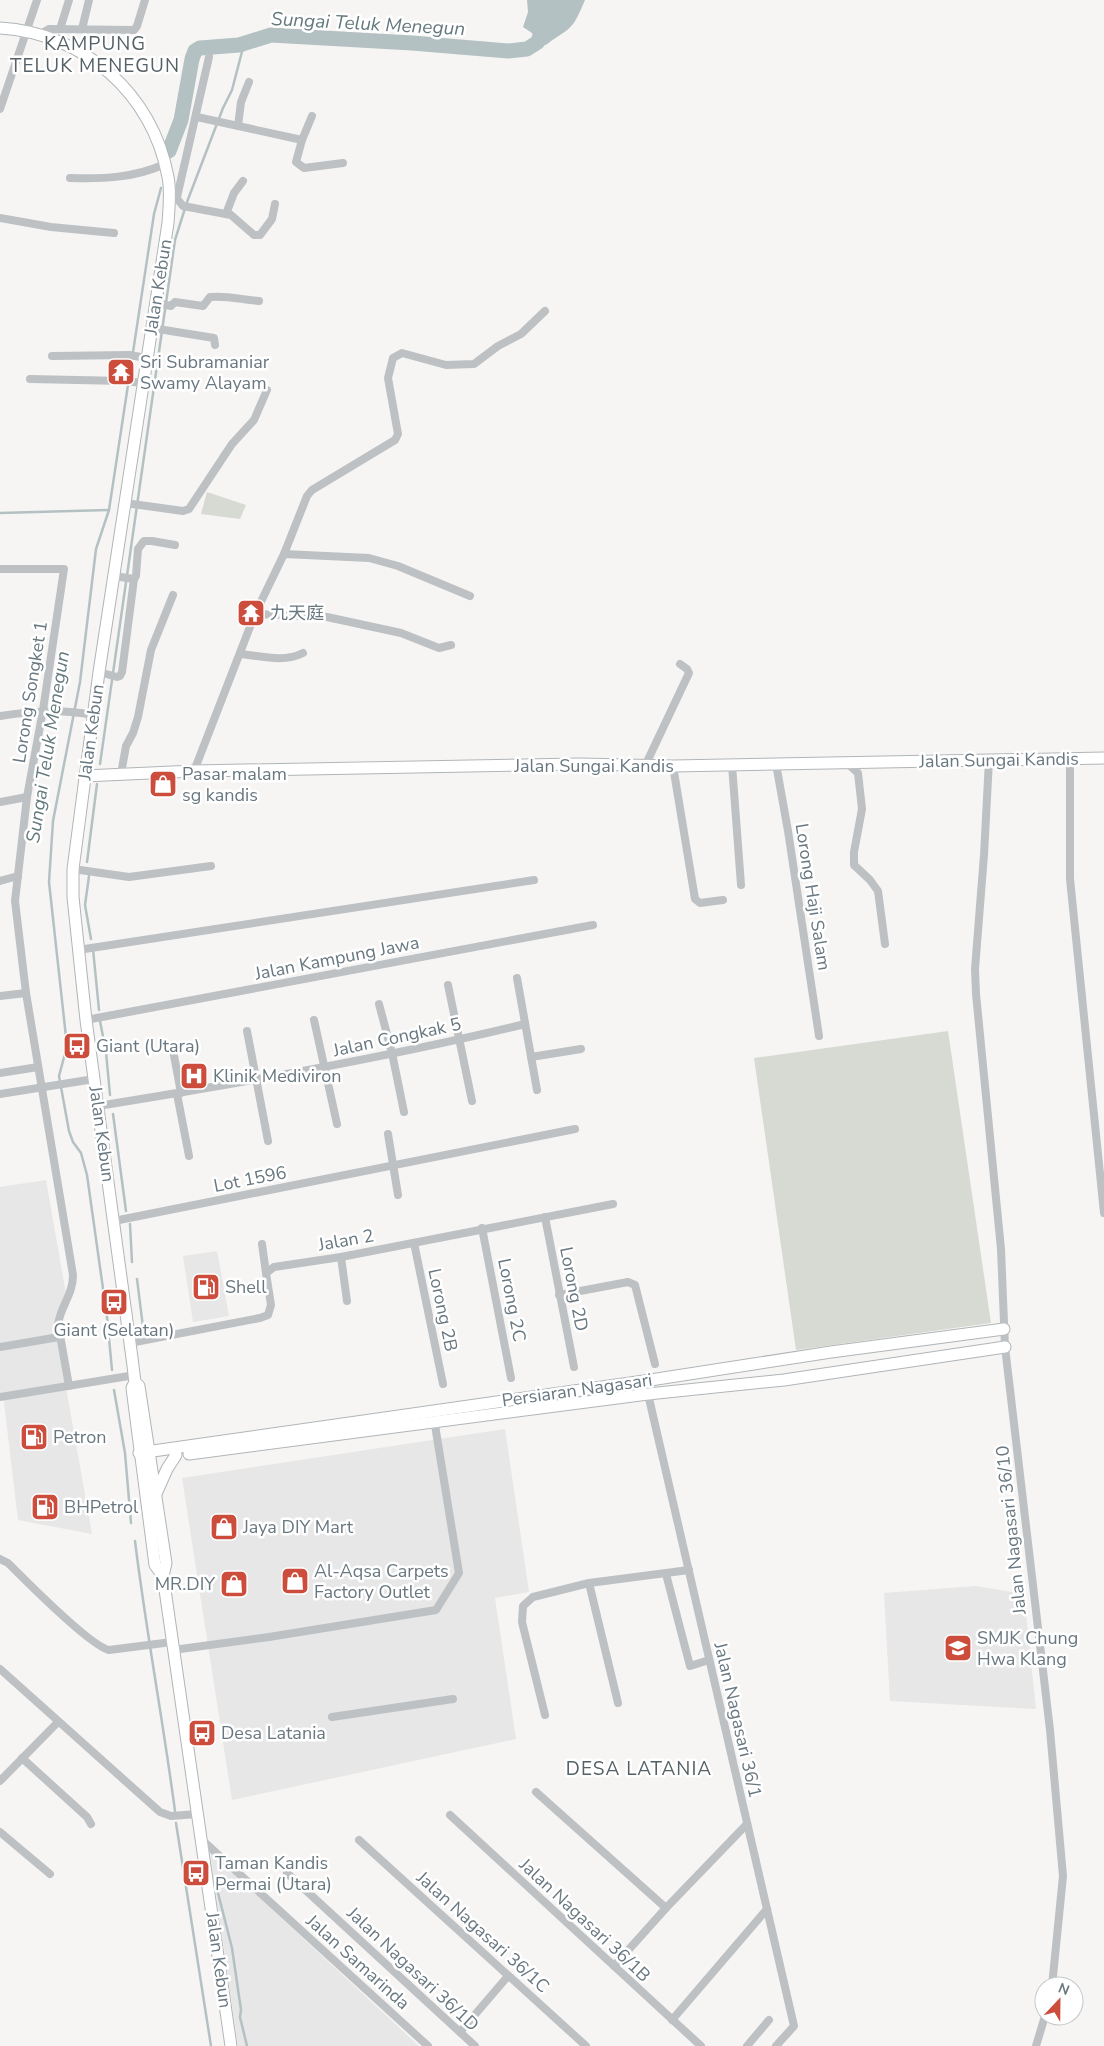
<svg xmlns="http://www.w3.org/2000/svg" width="1104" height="2046" font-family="'Nunito Sans','Noto Sans SC',sans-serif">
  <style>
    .built { fill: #e6e7e6 }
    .green { fill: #d6dad3 }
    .water { fill: #b4c1c3 }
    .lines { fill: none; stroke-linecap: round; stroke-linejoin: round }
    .stream { stroke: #b4c1c3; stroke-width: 2.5 }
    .river { stroke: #b4c1c3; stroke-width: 15 }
    .secondary-casing { stroke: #b0b5b8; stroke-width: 13 }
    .street { stroke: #bdc1c4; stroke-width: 8 }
    .secondary { stroke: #fff; stroke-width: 11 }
    .labels { text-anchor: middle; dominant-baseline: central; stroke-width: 5; stroke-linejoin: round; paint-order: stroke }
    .street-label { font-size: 18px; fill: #697880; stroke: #fff }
    .poi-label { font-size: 18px; fill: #697880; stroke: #fff; text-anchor: start }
    .water-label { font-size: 19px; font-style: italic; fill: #64797c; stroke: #fff }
    .neighbourhood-label { font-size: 19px; letter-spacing: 1px; fill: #556166; stroke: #fff }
  </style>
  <rect width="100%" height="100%" fill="#f6f5f3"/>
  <g class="built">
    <polygon points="46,1180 66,1294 54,1320 92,1534 18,1520 3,1394 0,1394 0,1187"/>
    <polygon points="217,1251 229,1316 193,1322 183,1256"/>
    <polygon points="505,1429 529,1592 495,1598 516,1739 232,1800 182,1478"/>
    <polygon points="976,1586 1024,1594 1036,1709 890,1701 884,1593"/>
    <polygon points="210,1852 419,2046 238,2046"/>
  </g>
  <g class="green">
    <polygon points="207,492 246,505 240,519 201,514"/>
    <polygon points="948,1031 991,1323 796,1350 754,1058"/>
  </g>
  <path class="water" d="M527 0H585C580 11 576 24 566 31 559 36 553 39 546 45L538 42 532 33 523 27 528 12Z"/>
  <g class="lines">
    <g class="stream">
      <polyline points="0,513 108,510"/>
      <polyline points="100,764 175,240 187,202 223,108 232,90 244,44"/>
      <polyline points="87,862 97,784"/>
      <polyline points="89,876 85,905 91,939"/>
      <polyline points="93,949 99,1010"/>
      <polyline points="100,1021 106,1052 110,1095"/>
      <polyline points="113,1114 126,1211"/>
      <polyline points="130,1224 132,1262"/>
      <polyline points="137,1279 144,1335"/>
      <polyline points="112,1370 107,1317 87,1175 81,1153 73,1142 69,1131 59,1076 67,1046 49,882 53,821 80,682 96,549 109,510 154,214 161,188"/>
      <polyline points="114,1390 125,1453 131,1523"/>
      <path d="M135 1541C146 1631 163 1720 175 1811"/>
      <polyline points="176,1823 211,2046"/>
      <polyline points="218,1893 232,1948 241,2010 240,2017 247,2046"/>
    </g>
    <polyline class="river" points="169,151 181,120 192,59 195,51 200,48 239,45 271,35 412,43 508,51 527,49 538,42 550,0"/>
    <defs>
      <g id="secondary">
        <path d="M0 28C84 33 153 94 168 177 171 192 169 207 168 223L99 672 73 869V897L86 1020 132 1358 135 1382 139 1386 166 1563 163 1576 231 2046"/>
        <polyline points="84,776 194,771 580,764 673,766 1104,758"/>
        <polyline points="135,1382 132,1388 155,1565 163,1576"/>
        <polyline points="139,1453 644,1381 831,1352 1004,1329"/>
        <polyline points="189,1454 648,1394 784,1380 1005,1347"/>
        <polyline points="155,1496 167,1469 176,1455"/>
      </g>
    </defs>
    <use href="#secondary" class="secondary-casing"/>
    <g class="street">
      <polyline points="60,29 69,0"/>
      <polyline points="82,29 89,0"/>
      <polyline points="41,34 49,29 134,30 137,26 145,0"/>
      <polyline points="0,109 37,0"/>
      <polyline points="197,117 302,140 296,162 304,168 343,163"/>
      <polyline points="238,126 241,102 249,82"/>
      <polyline points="302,140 312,116"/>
      <path d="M70 178C103 179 134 178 165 164"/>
      <polyline points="174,195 183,206 231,215 254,235 260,235 272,219 275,204"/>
      <polyline points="177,197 209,57"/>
      <polyline points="226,214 234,193 243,181"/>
      <polyline points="0,218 51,227 114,233"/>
      <path d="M156 303 171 306 175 302 203 306 210 297C226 295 243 300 259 301"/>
      <polyline points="152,328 214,338 215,345"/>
      <polyline points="52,356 129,355 147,358"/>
      <polyline points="30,379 125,381 143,383"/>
      <polyline points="125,503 183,511 189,509 232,444 254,420 267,390"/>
      <polyline points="284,554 369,558 398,566 470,596"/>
      <path d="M0 569H64L43 710 27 797 15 901 26 993 73 1275C73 1295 61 1305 58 1324L69 1386"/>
      <polyline points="114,576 134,579 136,576 138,549 144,541 152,541 175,545"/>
      <polyline points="255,614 327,617 401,633 439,648 451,645"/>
      <path d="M241 654C261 656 284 663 303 653"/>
      <polyline points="99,672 117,677 120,676 122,672 134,579"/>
      <path d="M0 716C32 711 61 709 93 715"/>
      <polyline points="1070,759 1070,879 1104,1213"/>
      <polyline points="989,760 984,855 975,969 976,994 1001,1249 1005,1347 1050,1730 1063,1876 1052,1986"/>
      <polyline points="847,763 858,773 862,809 854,852 854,865 870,880 878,891 885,944"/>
      <polyline points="776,764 788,831 819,1036"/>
      <polyline points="732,765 741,885"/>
      <polyline points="645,766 689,673 687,669 680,664"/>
      <polyline points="673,766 695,899 700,903 723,900"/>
      <polyline points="194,771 255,614 284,554 307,496 312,490 395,440 398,434 388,378 393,358 402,353 446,365 474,364 498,346 521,334 545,311"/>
      <polyline points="121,774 126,746 133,733 138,717 151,650 173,595"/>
      <polyline points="0,802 27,797"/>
      <polyline points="73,869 129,877 211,866"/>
      <polyline points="0,881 18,876"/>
      <polyline points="78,950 534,880"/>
      <polyline points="517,978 537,1090"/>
      <polyline points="448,985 472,1101"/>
      <polyline points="0,996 26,993"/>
      <polyline points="379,1004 392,1053 404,1112"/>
      <polyline points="86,1020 593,925"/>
      <polyline points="314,1020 337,1124"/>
      <polyline points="247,1031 268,1141"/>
      <polyline points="173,1050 181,1093"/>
      <polyline points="531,1057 581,1049"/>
      <polyline points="0,1073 38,1067"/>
      <polyline points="0,1094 94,1079"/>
      <polyline points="177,1094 189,1156"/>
      <path d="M98 1106C241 1083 384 1058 525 1024"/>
      <polyline points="388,1134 398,1195"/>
      <polyline points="545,1217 574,1367"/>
      <polyline points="114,1221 575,1129"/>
      <polyline points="482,1228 511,1378"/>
      <polyline points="414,1243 443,1384"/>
      <polyline points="262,1244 266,1273"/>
      <polyline points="341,1257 347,1301"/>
      <polyline points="559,1295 628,1282 635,1285 655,1364"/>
      <polyline points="130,1343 260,1318 268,1315 271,1305 266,1273 274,1267 341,1257 613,1204"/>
      <polyline points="0,1347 59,1337"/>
      <polyline points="648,1394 794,2026 776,2046"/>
      <polyline points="0,1397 135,1375"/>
      <path d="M0 1559 8 1563C25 1580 90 1646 109 1650L172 1642"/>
      <polyline points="666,1574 690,1666 709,1660"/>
      <polyline points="589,1583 618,1703"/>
      <polyline points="173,1650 269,1637 436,1610 459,1573 434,1419"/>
      <polyline points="0,1669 160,1812 171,1816 197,1814"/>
      <polyline points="545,1715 522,1622 523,1606 533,1597 589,1583 689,1570"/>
      <polyline points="332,1717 453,1699"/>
      <polyline points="22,1758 87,1817 91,1824"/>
      <polyline points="0,1781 58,1722"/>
      <polyline points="536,1792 666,1908"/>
      <polyline points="450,1815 701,2046"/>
      <polyline points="0,1832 50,1874"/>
      <polyline points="201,1839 428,2046"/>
      <polyline points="359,1840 586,2046"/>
      <polyline points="287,1873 475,2046"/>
      <polyline points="614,1966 666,1908 747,1824"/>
      <polyline points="672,2020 767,1909"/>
      <polyline points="460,2032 508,1976"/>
      <polyline points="747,2046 769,2020"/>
      <polyline points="1036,2046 1045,2016"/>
    </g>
    <use href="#secondary" class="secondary"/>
  </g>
  <defs>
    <symbol id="temple-square" viewBox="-11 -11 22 22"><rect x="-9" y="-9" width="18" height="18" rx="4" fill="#cc4d3c" stroke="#fff"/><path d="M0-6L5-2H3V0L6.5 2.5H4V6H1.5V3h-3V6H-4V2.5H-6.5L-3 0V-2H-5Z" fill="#fff"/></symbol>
    <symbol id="shop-square" viewBox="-11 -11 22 22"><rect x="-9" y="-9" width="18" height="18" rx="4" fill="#cc4d3c" stroke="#fff"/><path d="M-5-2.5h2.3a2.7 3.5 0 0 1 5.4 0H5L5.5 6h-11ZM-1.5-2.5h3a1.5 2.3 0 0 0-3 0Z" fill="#fff"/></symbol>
    <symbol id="bus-square" viewBox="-11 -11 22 22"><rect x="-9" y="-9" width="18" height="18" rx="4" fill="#cc4d3c" stroke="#fff"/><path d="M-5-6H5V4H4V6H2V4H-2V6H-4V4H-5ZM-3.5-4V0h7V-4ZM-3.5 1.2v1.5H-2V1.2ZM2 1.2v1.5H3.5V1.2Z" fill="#fff"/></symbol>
    <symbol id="hospital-square" viewBox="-11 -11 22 22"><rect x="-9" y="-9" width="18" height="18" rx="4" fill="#cc4d3c" stroke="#fff"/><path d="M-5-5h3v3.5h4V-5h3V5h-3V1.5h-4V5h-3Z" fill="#fff"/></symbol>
    <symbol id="fuel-square" viewBox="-11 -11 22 22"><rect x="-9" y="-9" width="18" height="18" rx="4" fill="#cc4d3c" stroke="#fff"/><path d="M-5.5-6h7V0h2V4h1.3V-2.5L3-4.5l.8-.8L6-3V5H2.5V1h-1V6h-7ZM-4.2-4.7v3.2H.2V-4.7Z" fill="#fff"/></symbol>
    <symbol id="school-square" viewBox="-11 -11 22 22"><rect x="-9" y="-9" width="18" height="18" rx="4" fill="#cc4d3c" stroke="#fff"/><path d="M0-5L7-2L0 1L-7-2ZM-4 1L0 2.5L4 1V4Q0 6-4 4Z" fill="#fff"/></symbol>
  </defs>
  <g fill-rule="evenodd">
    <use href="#temple-square" x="105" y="356" width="32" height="32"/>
    <use href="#temple-square" x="235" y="597" width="32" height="32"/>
    <use href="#shop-square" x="147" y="768" width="32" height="32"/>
    <use href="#bus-square" x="61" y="1030" width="32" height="32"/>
    <use href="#hospital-square" x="178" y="1060" width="32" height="32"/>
    <use href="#fuel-square" x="190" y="1271" width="32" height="32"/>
    <use href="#bus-square" x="98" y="1286" width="32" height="32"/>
    <use href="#fuel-square" x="18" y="1421" width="32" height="32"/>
    <use href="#fuel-square" x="29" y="1491" width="32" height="32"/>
    <use href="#shop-square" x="208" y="1511" width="32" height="32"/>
    <use href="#shop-square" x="279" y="1565" width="32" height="32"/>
    <use href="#shop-square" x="218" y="1568" width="32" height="32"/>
    <use href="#school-square" x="942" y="1632" width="32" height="32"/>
    <use href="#bus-square" x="186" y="1717" width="32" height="32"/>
    <use href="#bus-square" x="180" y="1857" width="32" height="32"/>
  </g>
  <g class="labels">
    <g class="street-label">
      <text transform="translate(158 287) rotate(-81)">Jalan Kebun</text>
      <text transform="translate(30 692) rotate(-81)">Lorong Songket 1</text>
      <text transform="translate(91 732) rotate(-82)">Jalan Kebun</text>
      <text transform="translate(999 760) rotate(-1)">Jalan Sungai Kandis</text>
      <text x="594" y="766">Jalan Sungai Kandis</text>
      <text transform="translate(813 897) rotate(81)">Lorong Haji Salam</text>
      <text transform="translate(337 958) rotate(-11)">Jalan Kampung Jawa</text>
      <text transform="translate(397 1037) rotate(-12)">Jalan Congkak 5</text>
      <text transform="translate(102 1134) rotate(82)">Jalan Kebun</text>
      <text transform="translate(250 1179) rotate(-11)">Lot 1596</text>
      <text transform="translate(346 1240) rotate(-10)">Jalan 2</text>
      <text transform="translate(574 1289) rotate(79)">Lorong 2D</text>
      <text transform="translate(512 1300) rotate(79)">Lorong 2C</text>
      <text transform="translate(443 1310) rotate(78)">Lorong 2B</text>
      <text transform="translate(577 1390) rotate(-8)">Persiaran Nagasari</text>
      <text transform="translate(1011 1530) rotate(-96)">Jalan Nagasari 36/10</text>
      <text transform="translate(738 1720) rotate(77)">Jalan Nagasari 36/1</text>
      <text transform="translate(585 1920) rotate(43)">Jalan Nagasari 36/1B</text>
      <text transform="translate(483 1932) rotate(42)">Jalan Nagasari 36/1C</text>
      <text transform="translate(219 1960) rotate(82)">Jalan Kebun</text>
      <text transform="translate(358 1962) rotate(42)">Jalan Samarinda</text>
      <text transform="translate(413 1969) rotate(43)">Jalan Nagasari 36/1D</text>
    </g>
    <g class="poi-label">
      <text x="140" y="362">Sri Subramaniar<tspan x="140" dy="21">Swamy Alayam</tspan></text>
      <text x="270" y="613">九天庭</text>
      <text x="182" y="774">Pasar malam<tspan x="182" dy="21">sg kandis</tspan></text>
      <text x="96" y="1046">Giant (Utara)</text>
      <text x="213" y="1076">Klinik Mediviron</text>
      <text x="225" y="1287">Shell</text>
      <text x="114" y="1330" text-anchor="middle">Giant (Selatan)</text>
      <text x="53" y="1437">Petron</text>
      <text x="64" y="1507">BHPetrol</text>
      <text x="243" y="1527">Jaya DIY Mart</text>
      <text x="314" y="1571">Al-Aqsa Carpets<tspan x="314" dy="21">Factory Outlet</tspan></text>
      <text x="215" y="1584" text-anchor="end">MR.DIY</text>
      <text x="977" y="1638">SMJK Chung<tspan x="977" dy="21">Hwa Klang</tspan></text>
      <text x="221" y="1733">Desa Latania</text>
      <text x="215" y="1863">Taman Kandis<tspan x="215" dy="21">Permai (Utara)</tspan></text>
    </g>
    <g class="water-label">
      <text transform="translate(368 24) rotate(3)">Sungai Teluk Menegun</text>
      <text transform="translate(48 747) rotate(-81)">Sungai Teluk Menegun</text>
    </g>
    <g class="neighbourhood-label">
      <text x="95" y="44">KAMPUNG<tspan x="95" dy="22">TELUK MENEGUN</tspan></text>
      <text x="639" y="1769">DESA LATANIA</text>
    </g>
  </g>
  <g transform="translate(1059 2001) rotate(22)"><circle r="24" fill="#ffffff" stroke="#c3c9cc"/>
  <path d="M0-4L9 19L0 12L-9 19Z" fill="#cc4d3c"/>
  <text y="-8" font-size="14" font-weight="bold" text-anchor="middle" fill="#697880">N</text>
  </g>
</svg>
